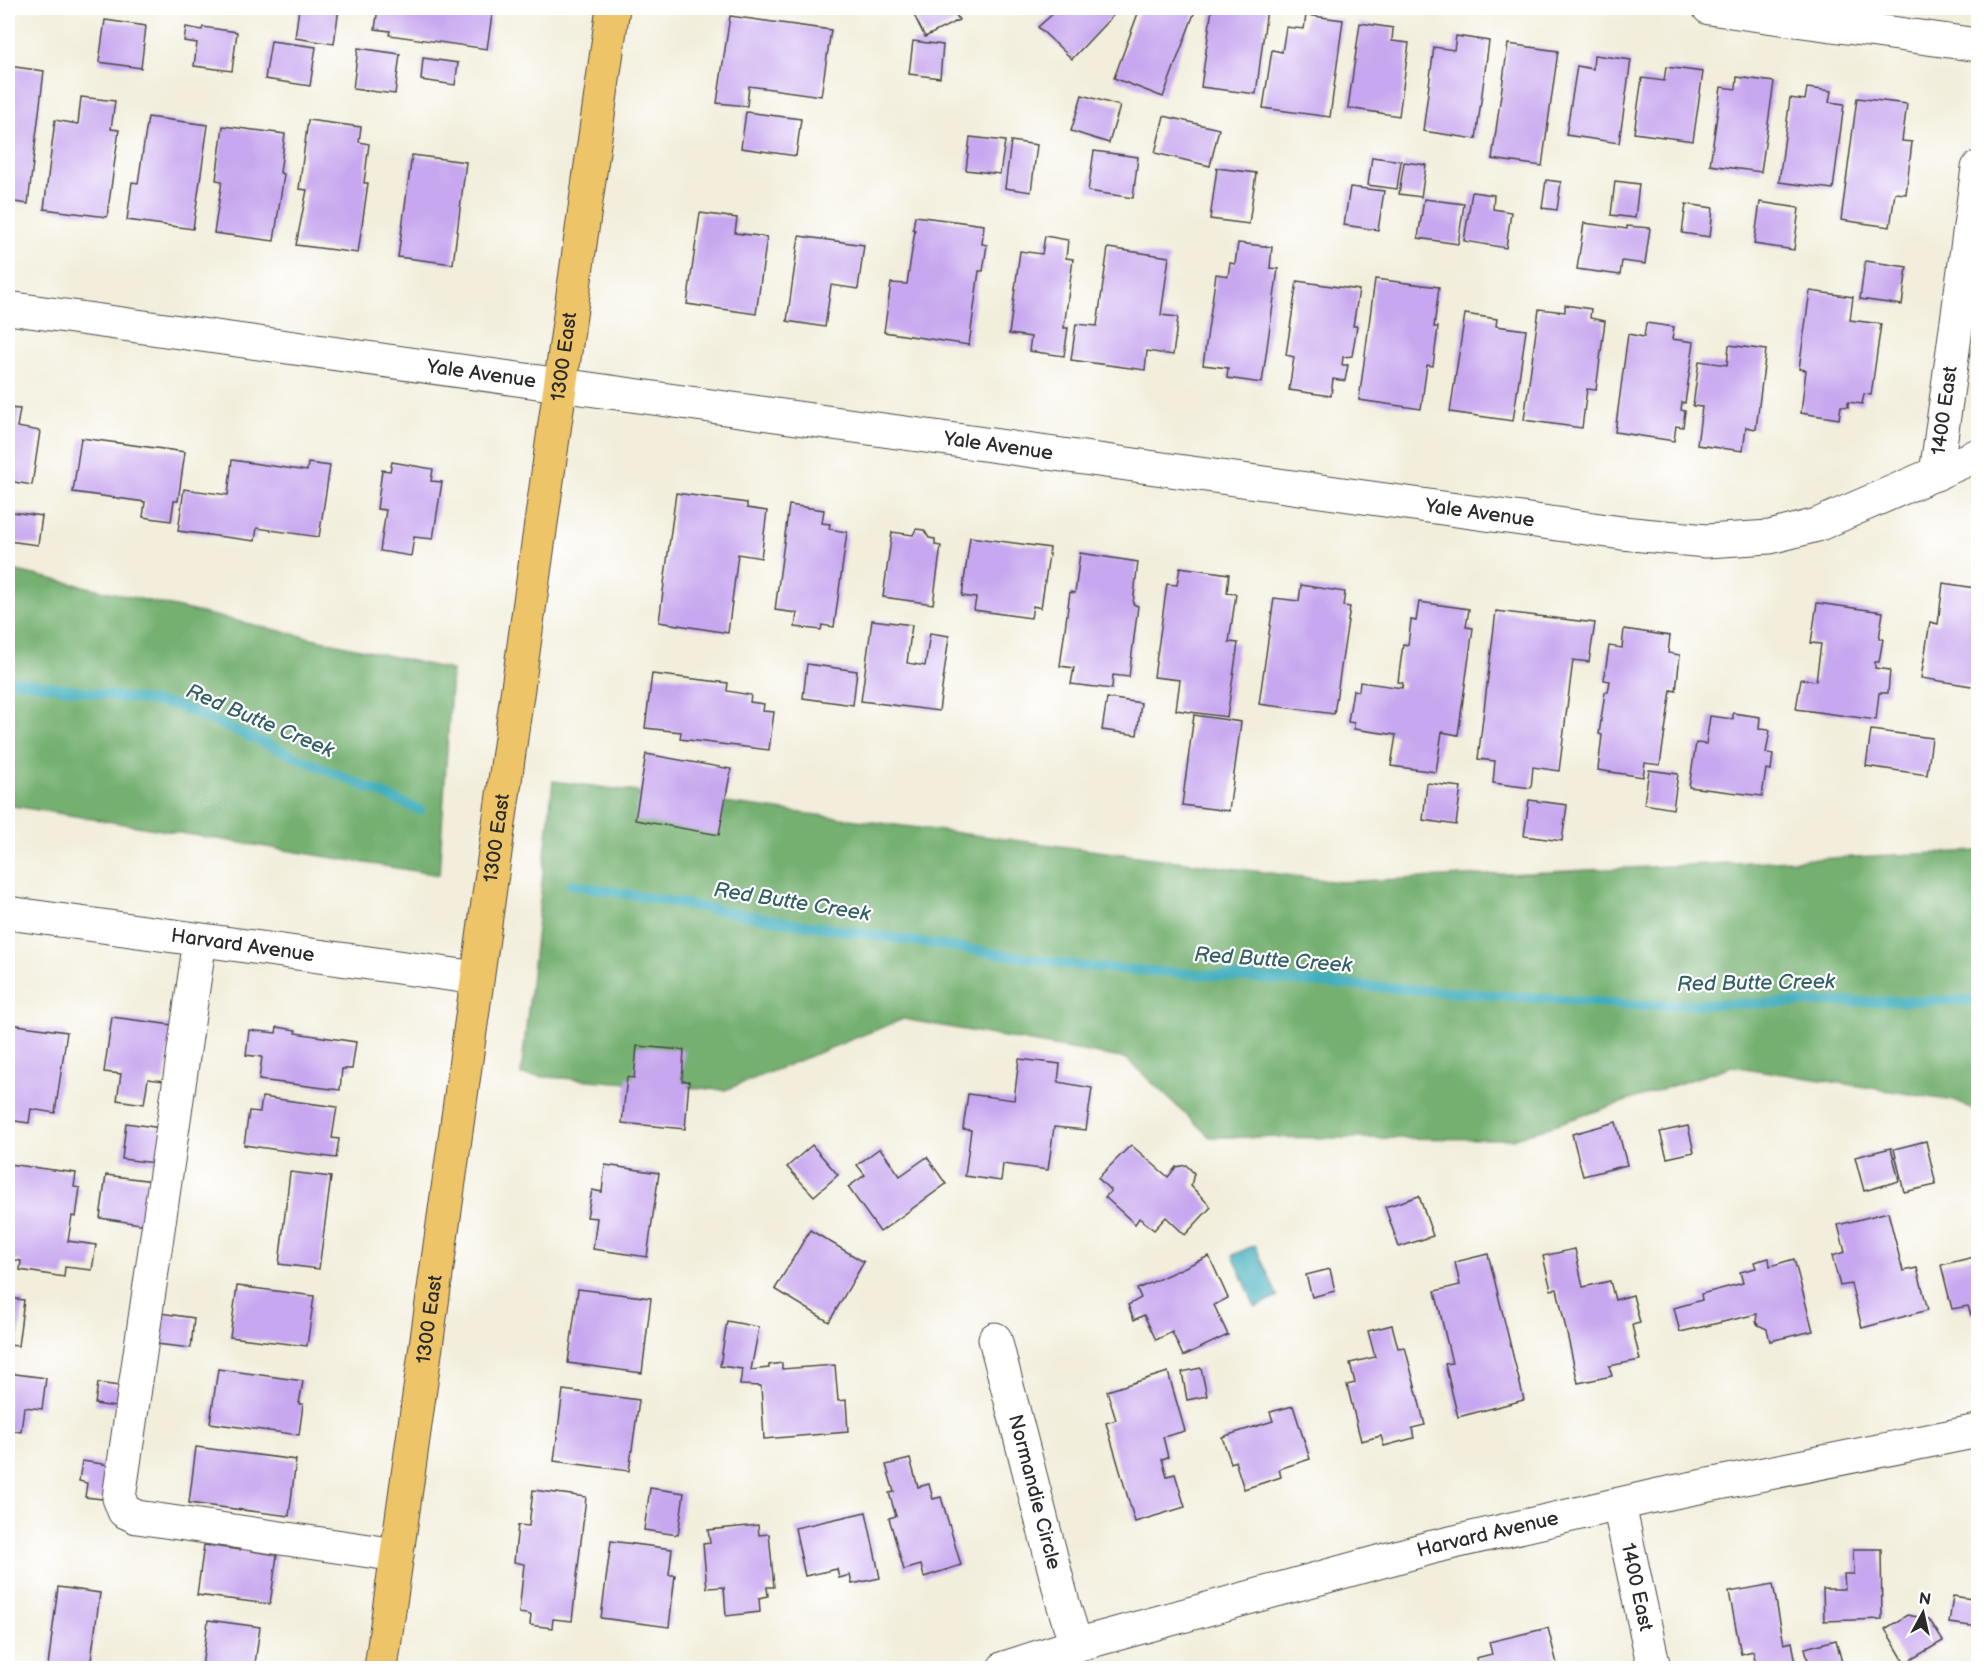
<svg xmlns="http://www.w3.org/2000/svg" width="1986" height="1676" font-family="'Balsamiq Sans',sans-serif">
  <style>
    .forest { fill: #74b071; stroke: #506e4e; stroke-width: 1.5 }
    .water { fill: #3faebb; stroke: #356c73; stroke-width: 1.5 }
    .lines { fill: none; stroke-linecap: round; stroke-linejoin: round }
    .stream { stroke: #3faebb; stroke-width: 10 }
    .building { fill: #c7a7ef }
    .minor-casing { stroke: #494845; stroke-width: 35 }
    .major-casing { stroke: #494845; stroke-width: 35 }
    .minor { stroke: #fff; stroke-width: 33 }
    .major { stroke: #eec469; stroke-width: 33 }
    .labels { text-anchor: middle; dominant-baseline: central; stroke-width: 4.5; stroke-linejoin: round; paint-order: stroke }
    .street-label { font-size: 20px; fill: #2b2b2b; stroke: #fff }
    .water-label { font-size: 21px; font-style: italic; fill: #335f65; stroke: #fff }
  </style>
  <rect width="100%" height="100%" fill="#fff"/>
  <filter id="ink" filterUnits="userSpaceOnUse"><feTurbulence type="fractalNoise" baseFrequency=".0167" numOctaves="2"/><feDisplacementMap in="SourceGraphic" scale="12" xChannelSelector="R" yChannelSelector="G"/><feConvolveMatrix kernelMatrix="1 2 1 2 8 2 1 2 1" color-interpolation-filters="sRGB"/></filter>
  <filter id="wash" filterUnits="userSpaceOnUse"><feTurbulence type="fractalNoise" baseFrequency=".008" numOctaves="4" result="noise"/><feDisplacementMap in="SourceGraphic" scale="24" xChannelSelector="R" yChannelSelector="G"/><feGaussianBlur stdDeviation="1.35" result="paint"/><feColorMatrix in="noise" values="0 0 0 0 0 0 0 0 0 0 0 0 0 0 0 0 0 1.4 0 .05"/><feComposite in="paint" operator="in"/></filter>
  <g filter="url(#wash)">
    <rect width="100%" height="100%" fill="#f2eedb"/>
    <g class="forest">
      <polygon points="8,569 452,670 439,875 8,805"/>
      <polygon points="553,781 1340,882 1978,851 1978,1111 1954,1101 1732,1066 1512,1139 1210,1137 1127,1059 903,1019 725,1090 521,1075"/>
    </g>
    <polygon class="water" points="1255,1245 1278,1297 1255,1307 1233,1255"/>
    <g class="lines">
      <g class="stream">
        <polyline points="8,680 176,705 420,810"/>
        <polyline points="571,884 780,921 1080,966 1637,1005 1978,1000"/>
      </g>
    </g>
    <g id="blocks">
      <g class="building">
        <polygon points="299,8 339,8 334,44 295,38"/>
        <polygon points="378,8 493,8 487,49 389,35 390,31 375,29"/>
        <polygon points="913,8 952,8 959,20 925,37 911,9"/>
        <polygon points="1053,8 1120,8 1072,59 1038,27 1056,11"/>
        <polygon points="1140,8 1157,12 1158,8 1186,8 1195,11 1163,97 1114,78"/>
        <polygon points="1212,8 1267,9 1256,94 1201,87"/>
        <polygon points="1306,15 1343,20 1330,117 1263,108 1272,50 1282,52 1286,27 1304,29"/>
        <polygon points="730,16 831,30 821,96 749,86 747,106 717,103"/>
        <polygon points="105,20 146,26 141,68 99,62"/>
        <polygon points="1360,23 1393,28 1392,41 1409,43 1399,116 1348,108"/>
        <polygon points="186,27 202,30 203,27 237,32 232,71 194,66 197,43 184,41"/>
        <polygon points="1456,36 1489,41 1476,139 1423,131 1434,47 1454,50"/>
        <polygon points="271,41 316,47 310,86 265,79"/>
        <polygon points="913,41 943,45 940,78 909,74"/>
        <polygon points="1508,44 1558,51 1542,166 1492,159"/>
        <polygon points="358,48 400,54 395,94 353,89"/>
        <polygon points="1594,55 1631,60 1619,143 1566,135 1577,66 1593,69"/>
        <polygon points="423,58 458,63 455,85 421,80"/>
        <polygon points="8,66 44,71 28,204 8,201"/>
        <polygon points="1666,67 1703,72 1693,141 1634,133 1642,78 1664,81"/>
        <polygon points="1737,77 1774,82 1761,172 1710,165 1721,87 1736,89"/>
        <polygon points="1807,88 1831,91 1829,102 1844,104 1833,189 1779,182 1790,98 1805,100"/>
        <polygon points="1082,95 1120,106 1109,143 1071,131"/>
        <polygon points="81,97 115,101 111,129 119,130 107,217 44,209 55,120 78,124"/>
        <polygon points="1857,98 1907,104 1902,141 1912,142 1906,194 1895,193 1890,227 1841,220"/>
        <polygon points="746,112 801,119 796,156 741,148"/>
        <polygon points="1164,116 1219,129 1210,166 1155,153"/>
        <polygon points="148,117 208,125 193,229 127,220 132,182 138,183"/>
        <polygon points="308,120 361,127 359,142 369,144 364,183 368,183 358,253 296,245 307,190 299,189"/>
        <polygon points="223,126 285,134 280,173 284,174 274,241 214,233 222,181 216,180"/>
        <polygon points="970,137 1005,141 1000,174 966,170"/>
        <polygon points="1011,141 1037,145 1031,192 1005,188"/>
        <polygon points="1094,151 1138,157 1133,198 1088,191"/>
        <polygon points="412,155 466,162 453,264 398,257"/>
        <polygon points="1372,157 1401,161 1397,189 1368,185"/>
        <polygon points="1404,162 1426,165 1421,197 1399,194"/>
        <polygon points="1217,168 1256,173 1249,224 1210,219"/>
        <polygon points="1546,180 1561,182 1557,210 1542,208"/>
        <polygon points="1615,181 1639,184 1635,218 1611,215"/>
        <polygon points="1350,187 1384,191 1378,230 1344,225"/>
        <polygon points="1472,192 1494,195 1493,209 1511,212 1506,248 1464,241"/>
        <polygon points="1424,199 1464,204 1458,244 1418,238"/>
        <polygon points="1760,202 1799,208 1794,250 1754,244"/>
        <polygon points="1686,204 1713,208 1710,237 1682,233"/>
        <polygon points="700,213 737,218 735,233 767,237 756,314 687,304"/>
        <polygon points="915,216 984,225 982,244 987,245 983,271 979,271 969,345 884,332 891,283 907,284 915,230 913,229"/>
        <polygon points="1584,223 1627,229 1627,226 1650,228 1645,264 1622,261 1620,275 1577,269"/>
        <polygon points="799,236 864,245 858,289 831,285 825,327 787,321"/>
        <polygon points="1045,236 1068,240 1066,258 1073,259 1064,328 1068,328 1064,356 1029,351 1031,337 1009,334 1020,251 1042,254"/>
        <polygon points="1238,243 1272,247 1270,268 1278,269 1262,383 1227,378 1228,368 1203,365 1216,274 1228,276 1230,263 1235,264"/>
        <polygon points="1108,248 1169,257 1161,315 1178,317 1173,355 1147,351 1145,370 1071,360 1076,324 1097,326"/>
        <polygon points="1865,261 1907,267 1902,305 1860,299"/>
        <polygon points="1375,279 1439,287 1434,327 1438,327 1433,366 1427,365 1421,409 1359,400"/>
        <polygon points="1297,281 1359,290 1353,326 1357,326 1352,356 1343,357 1342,365 1348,365 1345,381 1333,379 1331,396 1289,390 1294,357 1286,355"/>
        <polygon points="1810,291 1853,297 1850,320 1881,324 1871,395 1864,394 1862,404 1848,402 1848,407 1841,406 1839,419 1801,413 1806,370 1799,369"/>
        <polygon points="1565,305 1591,309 1590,318 1605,321 1596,390 1587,389 1582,428 1524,420 1539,309 1565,312"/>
        <polygon points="1465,314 1497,319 1496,326 1526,330 1513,421 1450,412"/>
        <polygon points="1646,323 1674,327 1672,339 1694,342 1685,403 1682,402 1681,410 1685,411 1683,427 1676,426 1674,441 1615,432 1628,334 1644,337"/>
        <polygon points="1729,345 1766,350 1756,429 1746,427 1743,451 1697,445 1702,407 1693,406 1699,361 1727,365"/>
        <polygon points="8,408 20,409 17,427 40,431 32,485 8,481"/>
        <polygon points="81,438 185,452 178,501 174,501 171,521 143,517 145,502 73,492"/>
        <polygon points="232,460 307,471 308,463 330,466 319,537 257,528 255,541 178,531 184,489 228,495"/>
        <polygon points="392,462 433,469 431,481 442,482 433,539 414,537 411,556 380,551 386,510 377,509 382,470 390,471"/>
        <polygon points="676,493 747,503 747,508 767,511 761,558 738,554 728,633 659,622"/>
        <polygon points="789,505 824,510 822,523 830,524 829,529 847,532 834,627 822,625 821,630 795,627 797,613 775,610"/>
        <polygon points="12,512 42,516 38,545 8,541"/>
        <polygon points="916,529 924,530 929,538 935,539 935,545 941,546 933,604 883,597 892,532 913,535"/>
        <polygon points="970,537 1050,548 1041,608 1033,606 1031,618 974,610 976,598 962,596"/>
        <polygon points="1080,553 1138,562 1133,604 1138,606 1129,677 1113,675 1112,689 1071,684 1074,668 1060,666 1070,592 1075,593"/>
        <polygon points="1180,567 1229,574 1227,593 1236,594 1229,642 1238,643 1227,717 1176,710 1180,680 1154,677 1167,584 1177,585"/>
        <polygon points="1943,583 1975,588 1973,606 1978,607 1978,687 1921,678 1930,622 1938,624"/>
        <polygon points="1301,585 1345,592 1343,606 1350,607 1334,714 1259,704 1274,598 1299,601"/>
        <polygon points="1419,602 1469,609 1466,627 1473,628 1458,735 1442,732 1436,772 1391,766 1396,735 1354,729 1354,723 1348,722 1353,690 1359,691 1360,682 1402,688 1403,683 1398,682 1403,644 1408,645 1411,620 1416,621"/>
        <polygon points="1817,603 1883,612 1879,639 1883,639 1879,662 1875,662 1875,668 1890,670 1888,693 1879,693 1876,720 1796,709 1801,679 1816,681 1821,644 1811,643"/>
        <polygon points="1496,611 1595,623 1589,662 1573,660 1559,771 1533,767 1531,788 1493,783 1495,761 1478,759"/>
        <polygon points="872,620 912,625 907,663 925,666 930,633 949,636 939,711 861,701"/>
        <polygon points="1624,629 1670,636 1668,653 1680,655 1676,691 1671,690 1660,765 1645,763 1643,777 1598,770 1602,735 1599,734 1605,692 1608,692 1610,681 1604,680 1609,646 1622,648"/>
        <polygon points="807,664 857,671 853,705 803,698"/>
        <polygon points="652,674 728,683 727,691 751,695 750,702 764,704 763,711 774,712 769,750 680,739 681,732 645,728"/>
        <polygon points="1107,698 1141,703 1137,735 1102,730"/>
        <polygon points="1733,713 1760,717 1759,729 1770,730 1766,753 1773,754 1771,770 1766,769 1762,796 1689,787 1696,743 1706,744 1710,716 1733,719"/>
        <polygon points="1194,715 1241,722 1229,811 1182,805"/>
        <polygon points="1871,730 1932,738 1927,775 1866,766"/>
        <polygon points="646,754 731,769 719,835 635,820"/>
        <polygon points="1649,770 1678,774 1673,809 1644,804"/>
        <polygon points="1427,783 1461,787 1456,825 1423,820"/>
        <polygon points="1529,800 1567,805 1562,841 1524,836"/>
        <polygon points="112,1017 172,1025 164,1081 148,1079 144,1104 117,1100 121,1074 104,1072"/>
        <polygon points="9,1024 67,1032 55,1113 31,1109 29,1123 8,1120 8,1038"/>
        <polygon points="277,1027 296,1030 295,1033 356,1042 352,1069 342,1069 340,1090 259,1080 262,1057 246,1055 249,1030 276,1033"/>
        <polygon points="637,1046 684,1050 682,1081 689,1081 685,1129 622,1123 627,1077 634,1078"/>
        <polygon points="1019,1059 1060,1064 1058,1082 1092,1088 1086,1130 1054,1127 1048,1170 1003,1164 1001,1181 965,1176 971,1130 963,1129 968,1094 1014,1100"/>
        <polygon points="262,1097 337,1107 332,1138 339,1139 336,1158 244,1145 249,1111 260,1112"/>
        <polygon points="1616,1122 1627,1165 1583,1176 1572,1134"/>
        <polygon points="126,1123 168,1129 163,1164 122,1159"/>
        <polygon points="1688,1126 1694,1152 1667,1158 1660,1132"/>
        <polygon points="1926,1141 1936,1185 1904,1192 1894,1149"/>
        <polygon points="812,1145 838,1175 814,1196 787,1167"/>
        <polygon points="1131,1145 1168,1177 1176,1167 1186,1165 1194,1173 1191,1186 1211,1207 1185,1235 1166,1217 1154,1230 1139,1218 1135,1224 1105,1197 1111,1191 1098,1178"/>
        <polygon points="880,1148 900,1176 927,1157 946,1184 880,1232 848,1187 865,1175 857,1165"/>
        <polygon points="1891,1148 1899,1181 1864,1191 1855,1157"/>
        <polygon points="8,1164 76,1173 74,1187 80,1188 76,1217 72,1216 68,1241 96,1245 92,1270 65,1267 64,1277 20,1270 21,1261 8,1259"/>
        <polygon points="605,1165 659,1173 647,1257 593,1249 597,1218 587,1217 592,1190 602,1192"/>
        <polygon points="290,1172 331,1177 319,1269 279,1264"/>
        <polygon points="106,1175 153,1181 147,1225 100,1218"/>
        <polygon points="1419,1196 1433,1236 1399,1247 1385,1207"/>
        <polygon points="1888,1212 1903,1271 1917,1268 1928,1310 1862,1328 1851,1284 1840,1286 1832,1256 1845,1252 1838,1225"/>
        <polygon points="810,1230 864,1262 829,1322 775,1289"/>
        <polygon points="1575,1249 1583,1287 1610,1281 1615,1300 1633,1295 1640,1323 1632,1325 1640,1360 1609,1366 1612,1376 1578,1383 1557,1289 1551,1290 1543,1256"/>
        <polygon points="1488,1254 1524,1400 1458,1417 1445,1364 1452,1363 1435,1291 1460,1285 1455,1262"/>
        <polygon points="1209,1256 1228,1298 1214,1305 1228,1335 1183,1356 1172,1332 1156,1340 1144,1315 1134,1320 1128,1305 1141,1298 1137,1289"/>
        <polygon points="1978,1256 1978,1313 1971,1315 1968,1306 1952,1309 1941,1265"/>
        <polygon points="1769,1258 1770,1266 1794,1259 1813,1331 1770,1341 1767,1329 1758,1325 1756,1322 1757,1314 1680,1332 1674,1308 1702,1300 1701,1294 1743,1283 1740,1272 1756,1268 1754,1262"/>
        <polygon points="1330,1269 1335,1291 1312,1297 1306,1275"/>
        <polygon points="237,1286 314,1296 307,1346 230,1337"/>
        <polygon points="578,1289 651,1298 642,1373 568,1363"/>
        <polygon points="8,1298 24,1300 18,1346 8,1345"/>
        <polygon points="160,1313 194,1318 191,1348 156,1344"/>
        <polygon points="727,1321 759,1327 751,1370 769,1368 769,1365 782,1363 782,1369 835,1365 838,1401 846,1400 848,1432 764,1439 761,1386 740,1385 742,1369 720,1366"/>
        <polygon points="1392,1325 1398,1348 1405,1347 1425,1425 1412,1428 1414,1438 1384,1446 1381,1436 1361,1441 1347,1385 1355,1383 1350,1363 1375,1357 1368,1331"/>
        <polygon points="1201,1368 1207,1396 1187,1400 1182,1372"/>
        <polygon points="218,1369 303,1381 299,1404 303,1404 299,1435 210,1423"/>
        <polygon points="1168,1372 1185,1431 1163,1437 1168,1457 1162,1459 1167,1476 1175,1474 1185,1507 1135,1522 1106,1423 1116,1420 1107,1391"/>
        <polygon points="8,1373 46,1378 42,1409 24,1407 21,1432 8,1430"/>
        <polygon points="98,1383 126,1387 123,1408 95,1404"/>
        <polygon points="563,1390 639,1400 629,1471 554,1461"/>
        <polygon points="1293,1406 1310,1459 1279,1469 1281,1477 1244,1489 1235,1461 1231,1463 1222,1437 1273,1421 1270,1412"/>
        <polygon points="196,1447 296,1460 289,1516 189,1503"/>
        <polygon points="910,1459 918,1487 929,1484 933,1499 941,1497 961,1565 924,1577 921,1565 904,1570 889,1518 896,1516 889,1493 894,1492 886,1465"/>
        <polygon points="82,1461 116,1466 111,1500 85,1497 87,1483 79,1481"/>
        <polygon points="650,1488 684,1493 678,1535 644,1530"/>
        <polygon points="533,1490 586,1497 572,1621 553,1619 552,1628 530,1625 531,1615 519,1613 524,1564 514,1562 518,1525 529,1526"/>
        <polygon points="866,1512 880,1578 852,1584 850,1575 839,1578 837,1569 805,1576 795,1528"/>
        <polygon points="758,1525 759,1535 769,1534 774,1587 767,1587 768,1596 759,1598 760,1612 726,1616 724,1587 707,1588 703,1544 710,1543 708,1530"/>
        <polygon points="611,1541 672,1549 669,1575 675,1575 669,1627 601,1618"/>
        <polygon points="241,1544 252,1546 251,1551 277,1555 270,1604 197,1595 204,1545 240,1550"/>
        <polygon points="1853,1549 1881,1549 1882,1619 1824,1621 1823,1589 1845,1589 1844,1574 1854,1574"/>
        <polygon points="1773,1584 1784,1644 1792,1642 1797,1668 1757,1668 1753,1651 1741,1654 1729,1592"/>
        <polygon points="58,1587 100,1593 90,1668 48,1666"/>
        <polygon points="1953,1596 1978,1600 1978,1627 1949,1623"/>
        <polygon points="1907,1615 1929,1619 1943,1641 1905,1663 1885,1629"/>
        <polygon points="208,1620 260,1627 255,1664 264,1665 264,1668 202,1668"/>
        <polygon points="1548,1628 1558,1668 1479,1668 1476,1658 1492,1654 1489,1642"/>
        <polygon points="1836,1640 1843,1666 1835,1668 1810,1668 1805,1648"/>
      </g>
    </g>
  </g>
  <g filter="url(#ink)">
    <use href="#blocks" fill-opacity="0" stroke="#494845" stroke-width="1.5"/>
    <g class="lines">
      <defs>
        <g id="minor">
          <polyline points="1709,8 1978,45"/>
          <path id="s1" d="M8 308 1622 533 1706 541 1770 537 1817 525 1978 455"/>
          <path id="s2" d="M1936 474 1978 168"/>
          <path id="s3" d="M8 913 477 978"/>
          <polyline points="200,940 119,1498 124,1511 137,1517 397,1555"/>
          <path id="s4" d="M995 1339 1063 1603 1076 1645"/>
          <path id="s5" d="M1619 1505 1654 1668"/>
          <path id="s6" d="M1004 1668 1076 1645 1433 1547 1654 1496 1978 1431"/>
        </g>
        <g id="major">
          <path id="s7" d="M381 1668 613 8"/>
        </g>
      </defs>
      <use href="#minor" class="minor-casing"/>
      <use href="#major" class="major-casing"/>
      <use href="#minor" class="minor"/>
      <use href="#major" class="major"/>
    </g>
  </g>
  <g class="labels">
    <g class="street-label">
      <text stroke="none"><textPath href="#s7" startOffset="1324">1300 East</textPath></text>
      <text stroke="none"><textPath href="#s1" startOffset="478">Yale Avenue</textPath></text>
      <text stroke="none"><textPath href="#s2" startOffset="64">1400 East</textPath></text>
      <text stroke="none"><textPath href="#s1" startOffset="1000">Yale Avenue</textPath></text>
      <text stroke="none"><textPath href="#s1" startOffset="1486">Yale Avenue</textPath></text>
      <text stroke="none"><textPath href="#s7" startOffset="838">1300 East</textPath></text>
      <text stroke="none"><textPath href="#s3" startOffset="237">Harvard Avenue</textPath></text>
      <text stroke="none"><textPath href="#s7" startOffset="352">1300 East</textPath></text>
      <text stroke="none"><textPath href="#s4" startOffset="158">Normandie Circle</textPath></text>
      <text stroke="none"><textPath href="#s6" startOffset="502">Harvard Avenue</textPath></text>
      <text stroke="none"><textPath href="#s5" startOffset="84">1400 East</textPath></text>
    </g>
    <g class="water-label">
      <text transform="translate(260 721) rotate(23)">Red Butte Creek</text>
      <text transform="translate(792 902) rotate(9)">Red Butte Creek</text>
      <text transform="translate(1273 960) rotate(4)">Red Butte Creek</text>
      <text transform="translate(1756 983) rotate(-1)">Red Butte Creek</text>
    </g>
  </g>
  <rect width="1986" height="1676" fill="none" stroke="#fff" stroke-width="30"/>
  <g transform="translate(1923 1613) rotate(8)" stroke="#ffffff" stroke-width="4.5" paint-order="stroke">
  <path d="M0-4.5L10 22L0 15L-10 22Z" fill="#2b2b2b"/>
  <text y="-9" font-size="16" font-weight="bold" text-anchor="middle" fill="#2b2b2b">N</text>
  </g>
</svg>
